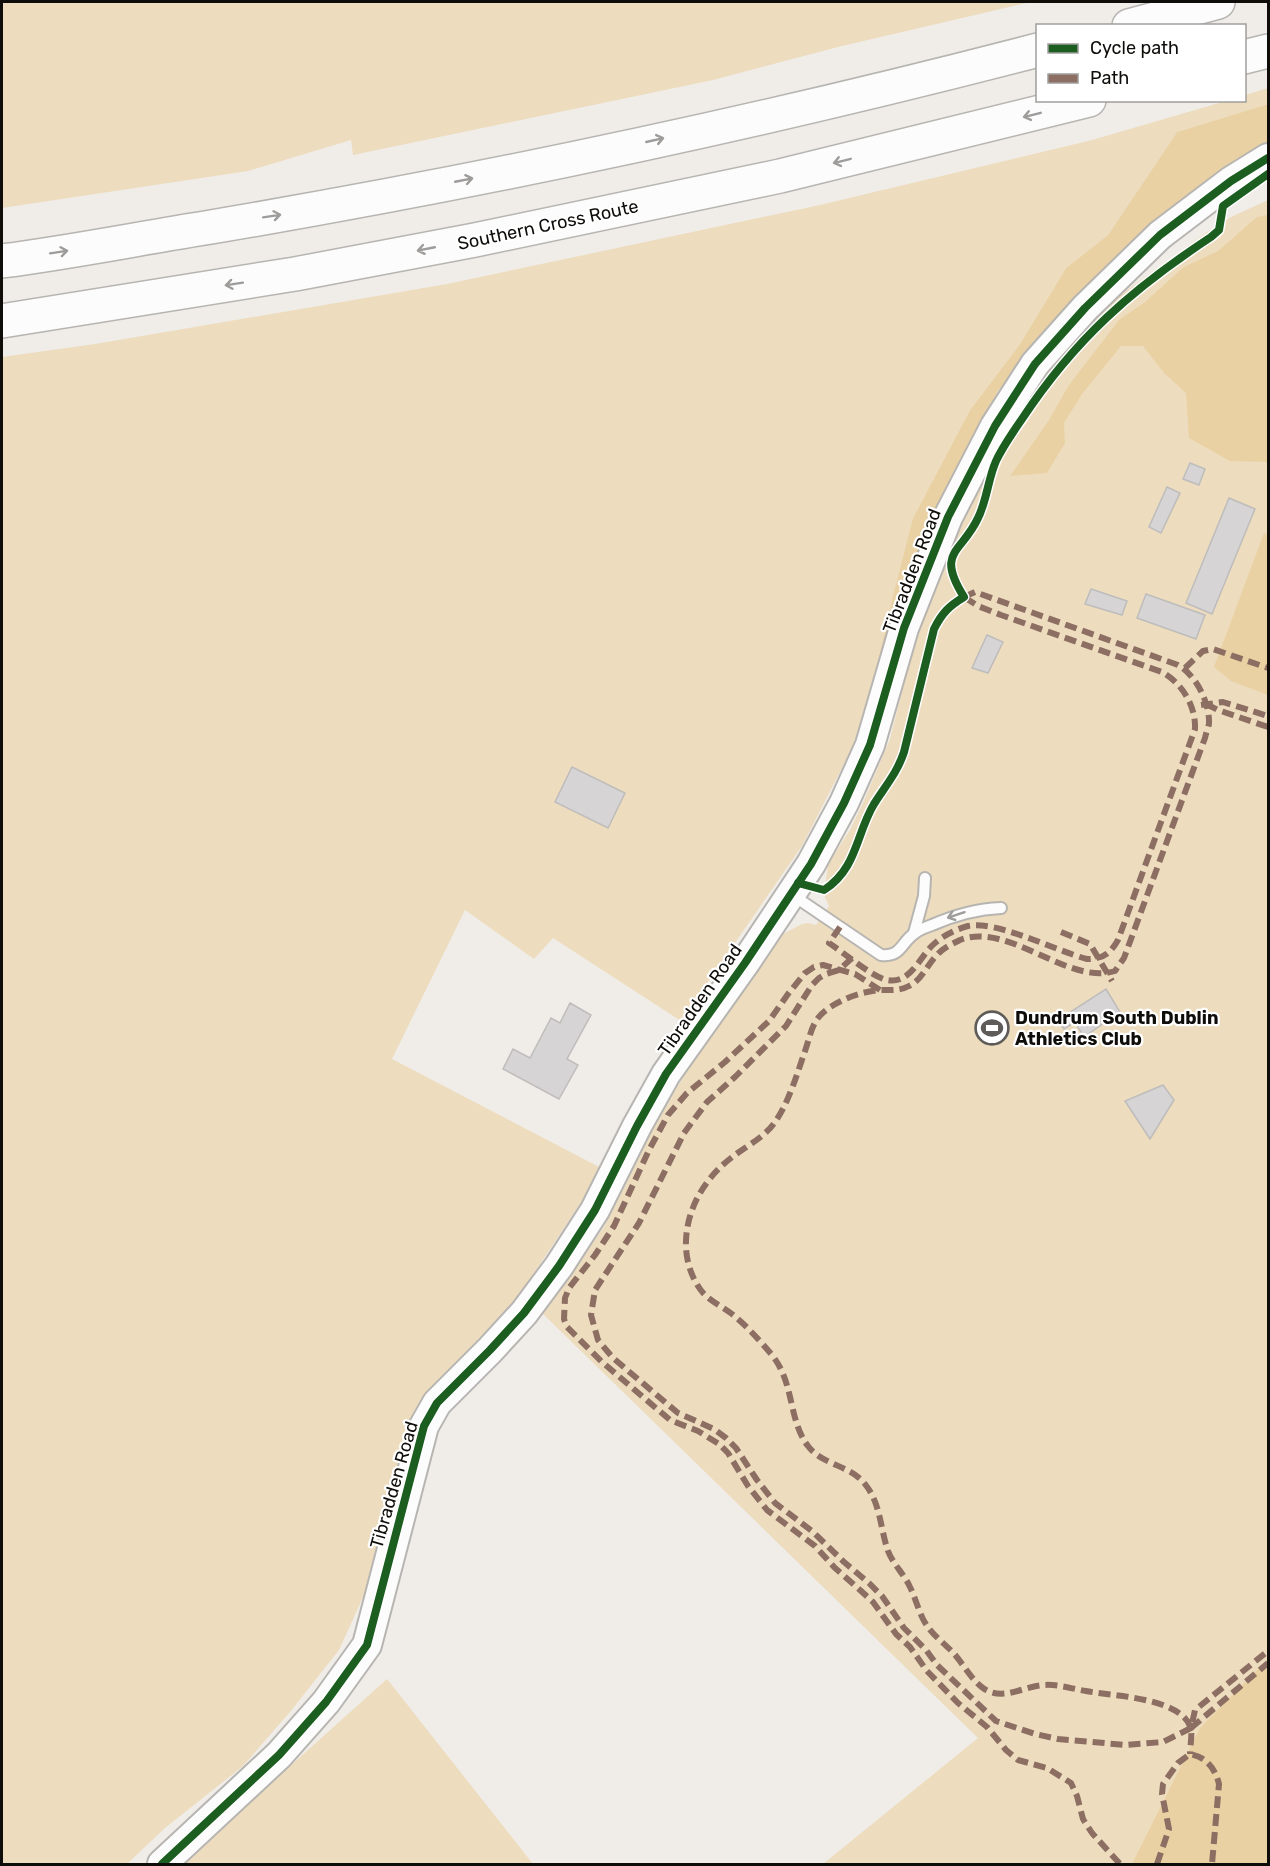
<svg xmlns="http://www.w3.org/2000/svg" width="1270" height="1866" font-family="Rubik,sans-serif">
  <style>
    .green { fill: #eddcbe }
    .forest { fill: #e9d1a3 }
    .building { fill: #d6d4d4; stroke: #bebdbc; stroke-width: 1.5 }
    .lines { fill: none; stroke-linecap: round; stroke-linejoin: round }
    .lane-casing { stroke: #b7b5b1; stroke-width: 14 }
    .secondary-casing { stroke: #b7b5b1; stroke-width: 32 }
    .highway-casing { stroke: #b7b5b1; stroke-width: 36 }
    .lane { stroke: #fdfcfc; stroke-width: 10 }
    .secondary { stroke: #fdfcfc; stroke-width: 28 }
    .highway { stroke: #fdfcfc; stroke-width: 33 }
    .quiet { stroke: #8d6e63; stroke-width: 6; stroke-dasharray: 12 6; stroke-linecap: butt }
    .cycleway-casing { stroke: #fff; stroke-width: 11 }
    .cycleway { stroke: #1b5e20; stroke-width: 8 }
    .oneway { stroke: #9e9c9b }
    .labels { text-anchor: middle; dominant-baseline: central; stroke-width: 4.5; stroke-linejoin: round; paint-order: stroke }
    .street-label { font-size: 18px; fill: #0f0d0a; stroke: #fff }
    .poi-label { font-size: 18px; font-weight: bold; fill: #0f0d0a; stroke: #fff; text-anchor: start }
  </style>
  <rect width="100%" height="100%" fill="#f0ede8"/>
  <g class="green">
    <polygon points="2,2 1031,2 842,46 713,80 353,155 351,140 248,171 2,208"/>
    <polygon points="1268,88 1268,104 1177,132 1108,235 1066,268 1020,344 970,410 913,518 893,595 865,723 802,846 681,1021 553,938 534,959 465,910 392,1059 603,1169 499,1326 435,1390 420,1403 392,1486 364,1595 339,1650 290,1712 243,1766 165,1828 127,1864 2,1864 2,357 95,344 447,284 820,205 1092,140 1226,101 1244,100 1245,95"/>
    <polygon points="1268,200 1268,1864 823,1864 978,1738 542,1313 604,1227 648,1134 699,1052 781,935 802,924 808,923 816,925 829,906 824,895 828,864 850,830 863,803 890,739 918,628 948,548 995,450 1051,366 1116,298 1207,232 1231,217"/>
    <polygon points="387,1679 533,1864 181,1864"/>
  </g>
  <g class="forest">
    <polygon points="1268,104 1268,142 1210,178 1161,217 1044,334 998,391 943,499 907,580 874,680 893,595 913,518 970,410 1020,344 1066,268 1108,235 1177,132"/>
    <polygon points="1268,215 1268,462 1230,461 1189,438 1186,393 1164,373 1143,346 1121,346 1082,394 1064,423 1065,443 1047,473 1010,476 1049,420 1069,385 1119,320 1145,302 1184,267 1218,251 1257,217"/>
    <polygon points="1264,533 1268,535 1268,695 1231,681 1214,667"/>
    <polygon points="1268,1659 1268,1864 1132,1864 1200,1728"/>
  </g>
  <g class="building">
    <polygon points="1190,463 1205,469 1199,485 1183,479"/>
    <polygon points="1167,487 1180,493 1161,533 1149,527"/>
    <polygon points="1229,498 1255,509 1212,614 1186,603"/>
    <polygon points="1091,589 1127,601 1122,615 1085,604"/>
    <polygon points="1146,594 1205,615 1196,639 1137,618"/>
    <polygon points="987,635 1003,642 988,673 972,668"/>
    <polygon points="572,767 625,793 608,828 555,802"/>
    <polygon points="1106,989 1120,1012 1084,1037 1075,1022 1064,1029 1058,1020"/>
    <polygon points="570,1003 591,1015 567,1059 578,1065 559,1099 503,1069 513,1049 530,1058 551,1018 560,1023"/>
    <polygon points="1163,1085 1174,1100 1150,1139 1125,1101"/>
  </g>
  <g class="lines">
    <defs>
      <g id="lane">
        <path d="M791 894 881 955C902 957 901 942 915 933 920 929 927 927 932 925 955 915 976 909 1001 908"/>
        <polyline points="914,933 924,896 925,878"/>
      </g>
      <polyline id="secondary" points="162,1864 279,1755 326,1702 367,1645 424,1426 437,1403 490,1350 524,1313 559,1266 595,1210 637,1126 666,1074 745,963 811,864 844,803 870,745 904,628 948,517 995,426 1035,364 1085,308 1160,235 1231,181 1268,158"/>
      <g id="highway">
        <polyline points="1129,26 1218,2"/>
        <polyline points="1244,57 1268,51"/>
        <path d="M2 261C72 252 141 238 211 227 489 180 765 121 1038 50"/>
        <polyline points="2,321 295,274 475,240 780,176 1089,100"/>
      </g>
    </defs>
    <use href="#lane" class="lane-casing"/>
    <use href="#secondary" class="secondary-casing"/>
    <use href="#highway" class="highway-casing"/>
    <use href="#lane" class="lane"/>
    <use href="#secondary" class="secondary"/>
    <use href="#highway" class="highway"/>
    <g class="quiet">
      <path d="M964 597 975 592 1178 665C1196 675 1210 703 1209 724 1208 728 1206 733 1205 738L1124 958 1115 971C1068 986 1009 921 960 940 952 944 943 948 937 955 927 965 922 980 909 986 900 991 891 990 881 990 867 991 853 995 841 1001 833 1005 823 1011 818 1018 811 1027 809 1040 805 1051 797 1074 789 1102 775 1122 764 1138 746 1146 731 1158 705 1178 687 1208 686 1241 685 1259 692 1281 704 1294 712 1302 723 1307 732 1314 747 1326 760 1341 772 1355 795 1384 788 1420 808 1446 822 1465 850 1465 865 1484 881 1504 880 1528 888 1551 893 1564 904 1574 910 1587 915 1597 918 1609 923 1619 931 1635 945 1643 956 1656 965 1667 972 1680 983 1688 1003 1702 1023 1686 1044 1685 1059 1684 1072 1689 1086 1691 1111 1696 1178 1697 1190 1726 1193 1733 1190 1746 1190 1754"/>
      <polyline points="1185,668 1203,651 1213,649 1268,668"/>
      <polyline points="1206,704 1218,710 1268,727"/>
      <polyline points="1201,705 1223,702 1268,716"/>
      <path d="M840 927 829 943C843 952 872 977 887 980 911 985 920 955 935 943 944 935 957 929 968 926 997 920 1056 951 1087 959 1103 959 1110 954 1118 940L1195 729C1196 706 1182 683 1162 672L1001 615 978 606 964 597"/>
      <polyline points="1061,932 1090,944 1112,981"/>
      <polyline points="852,958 839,970 826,974 819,978 812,985 786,1026 736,1076 707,1102 684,1133 639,1223 595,1290 591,1315 598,1340 613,1358 678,1413 714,1429 726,1438 736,1448 757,1480 775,1503 812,1531 844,1562 869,1583 882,1596 904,1628 926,1650 937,1665 996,1721 1035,1734 1058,1739 1126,1745 1163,1742 1191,1728 1195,1710 1268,1651"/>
      <polyline points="880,990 855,974 823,965 814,967 805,973 788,994 769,1021 725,1062 687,1093 668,1115 649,1150 614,1226 595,1255 569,1288 565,1298 564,1319 567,1327 602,1362 670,1420 698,1431 719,1444 728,1453 748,1486 767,1510 815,1546 835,1568 860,1590 873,1602 896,1634 910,1647 927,1671 958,1703 987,1727 1006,1750 1018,1760 1047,1768 1071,1783 1077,1796 1083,1819 1092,1833 1120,1864"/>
      <polyline points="1191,1728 1268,1663"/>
      <path d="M1157 1864 1169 1829 1162 1794 1163 1784 1178 1763 1190 1754C1206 1757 1215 1768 1219 1784L1212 1864"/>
    </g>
    <defs>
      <g id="cycleway">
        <path d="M798 883 824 890C857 869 856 834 874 804 886 785 897 773 904 752L934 629C942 613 949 606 964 597 935 551 962 553 978 518 987 500 988 479 996 461 1003 446 1013 432 1022 419 1075 339 1132 289 1211 237L1219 230 1223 206 1268 174"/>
        <polyline points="162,1864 279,1755 326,1702 367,1645 424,1426 437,1403 490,1350 524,1313 559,1266 595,1210 637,1126 666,1074 745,963 811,864 844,803 870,745 904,628 948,517 995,426 1035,364 1085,308 1160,235 1231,181 1268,158"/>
      </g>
    </defs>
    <use href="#cycleway" class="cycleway-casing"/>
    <use href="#cycleway" class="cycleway"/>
  </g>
  <defs><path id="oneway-shaft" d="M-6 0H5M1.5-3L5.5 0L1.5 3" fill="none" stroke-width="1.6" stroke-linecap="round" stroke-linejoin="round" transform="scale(1.5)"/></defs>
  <g class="oneway">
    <use href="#oneway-shaft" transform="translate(1032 115) rotate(166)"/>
    <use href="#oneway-shaft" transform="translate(655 140) rotate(-13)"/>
    <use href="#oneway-shaft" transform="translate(842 161) rotate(166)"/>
    <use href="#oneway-shaft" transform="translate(464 180) rotate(-11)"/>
    <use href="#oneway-shaft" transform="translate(272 216) rotate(-9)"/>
    <use href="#oneway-shaft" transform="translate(426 249) rotate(169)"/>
    <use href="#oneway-shaft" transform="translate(59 252) rotate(-9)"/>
    <use href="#oneway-shaft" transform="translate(234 284) rotate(171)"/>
    <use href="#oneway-shaft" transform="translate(956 915) rotate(162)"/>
  </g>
  <defs>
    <symbol id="stadium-ring" viewBox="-11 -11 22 22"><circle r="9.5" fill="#fff" stroke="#5e5b58" stroke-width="1.5"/><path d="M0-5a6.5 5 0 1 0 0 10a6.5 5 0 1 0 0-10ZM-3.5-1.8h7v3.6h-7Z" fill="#5e5b58"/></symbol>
  </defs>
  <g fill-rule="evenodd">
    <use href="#stadium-ring" x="973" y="1009" width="38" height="38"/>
  </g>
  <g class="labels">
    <g class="street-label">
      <text transform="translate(548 225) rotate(-12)">Southern Cross Route</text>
      <text transform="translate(912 571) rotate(-69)">Tibradden Road</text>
      <text transform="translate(700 1000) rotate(-55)">Tibradden Road</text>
      <text transform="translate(394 1485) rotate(-74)">Tibradden Road</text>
    </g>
    <g class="poi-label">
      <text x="1015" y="1018">Dundrum South Dublin<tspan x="1015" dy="21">Athletics Club</tspan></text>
    </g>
  </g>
  <rect width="1270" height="1866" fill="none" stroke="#0f0d0a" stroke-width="6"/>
  <rect x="1036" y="24" width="210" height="78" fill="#ffffff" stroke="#9f9e9d" stroke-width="1.5"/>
  <rect x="1048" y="44" width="30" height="9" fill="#1b5e20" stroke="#9f9e9d" stroke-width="1.5"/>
  <text x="1090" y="54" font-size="18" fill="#0f0d0a">Cycle path</text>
  <rect x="1048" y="74" width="30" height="9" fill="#8d6e63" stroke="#9f9e9d" stroke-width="1.5"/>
  <text x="1090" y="84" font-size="18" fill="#0f0d0a">Path</text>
</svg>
